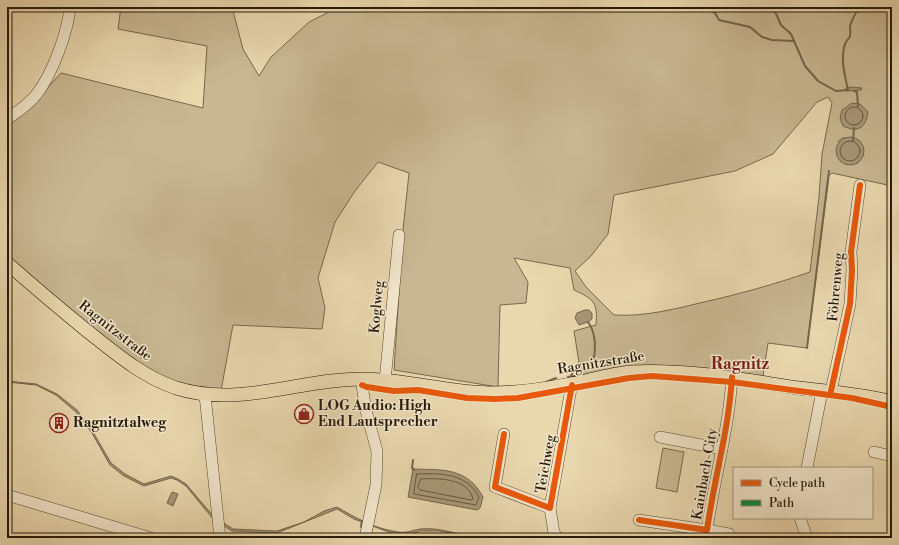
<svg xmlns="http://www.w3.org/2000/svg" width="899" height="545" font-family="'Libre Bodoni',serif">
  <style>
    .green { fill: #c8b792; stroke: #78684e; fill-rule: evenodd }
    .water { fill: #a79776; stroke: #74654b }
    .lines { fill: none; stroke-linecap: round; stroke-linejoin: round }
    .shore { stroke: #675840; stroke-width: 1 }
    .stream { stroke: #74654b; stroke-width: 2 }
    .minor-casing { stroke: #584933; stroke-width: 12 }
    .major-casing { stroke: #271a0a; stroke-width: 14 }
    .minor { stroke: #f1e5ca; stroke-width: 11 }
    .major { stroke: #e9d7ae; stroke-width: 13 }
    .quiet { stroke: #00873e; stroke-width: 5; stroke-dasharray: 10 5; stroke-linecap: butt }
    .cycleway-casing { stroke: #f1e5ca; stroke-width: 8 }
    .cycleway { stroke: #e8590c; stroke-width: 6 }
    .labels { text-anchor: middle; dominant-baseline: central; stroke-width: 3; stroke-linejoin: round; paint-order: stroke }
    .street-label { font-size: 14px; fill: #271a0a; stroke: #f1e5ca }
    .poi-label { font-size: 14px; font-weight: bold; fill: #271a0a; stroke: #f1e5ca; text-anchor: start }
    .quarter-label { font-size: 16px; font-weight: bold; fill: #7a1f14; stroke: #f1e5ca }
  </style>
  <rect width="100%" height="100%" fill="#e9d7ae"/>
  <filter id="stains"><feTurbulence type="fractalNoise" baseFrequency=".005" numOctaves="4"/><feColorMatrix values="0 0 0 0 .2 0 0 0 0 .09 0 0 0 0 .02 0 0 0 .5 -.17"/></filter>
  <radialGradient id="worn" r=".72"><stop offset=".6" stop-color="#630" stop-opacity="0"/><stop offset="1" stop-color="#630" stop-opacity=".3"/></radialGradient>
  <g class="green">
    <path d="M121 7H232L243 49 259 76 271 57 309 22 339 7H892V186L832 173 829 176 807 348 768 343 763 376 614 370 581 375 574 331 596 325C598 303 594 299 574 290L570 268 514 258 528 282 526 303 500 305 498 387 394 370 403 230 409 173 378 162 355 191 335 222 318 278 325 308 322 329 233 325 221 391 188 388 144 369 27 275 7 256V122L32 105 61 73 203 108 207 46 118 29ZM828 97 832 103 822 154 819 197 810 272C775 284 740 294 704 302 675 309 644 317 614 315L586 287 575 271 591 256 608 234 614 195 735 171 773 154 817 102ZM842 138H847L864 154 857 164 838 141Z"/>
    <polygon points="892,199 892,279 888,278"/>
    <polygon points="663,448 684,452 677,492 656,488"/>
  </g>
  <g class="water">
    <polygon points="850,87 862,88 861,90 846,91 846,88"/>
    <path d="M852 103 860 104 868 112C866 128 858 133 843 126L840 118 842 110Z"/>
    <circle cx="850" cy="151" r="14"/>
    <polygon points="585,310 589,310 592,313 592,319 588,322 579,325 575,318 577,313"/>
    <path d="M7 381 36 384 57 394 77 410 93 432 111 463 125 474 144 484 171 476 178 479 186 484 214 517 233 529 277 531 304 522 324 511 337 507C354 517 374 528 393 531 406 534 409 531 420 529 438 527 458 534 475 538L439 531H420L408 535 391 533 354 519 337 509 277 533 232 531 214 520 186 486 177 480 171 478 144 486 124 476 110 465 92 433 76 412 56 395 36 385 7 382Z"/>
    <path d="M413 469C442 470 467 467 483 497L480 508 477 510 408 497Z"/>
    <polygon points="172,492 178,494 173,506 167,503"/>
  </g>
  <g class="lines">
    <g class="shore">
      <circle cx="854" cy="116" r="9"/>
      <circle cx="850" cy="151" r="10"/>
      <path d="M417 474C440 473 467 473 479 497L476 505 414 494Z"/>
      <path d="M421 479C438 478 468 478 473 499L471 500 420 490 418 488Z"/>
    </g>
    <g class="stream">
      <polyline points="706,7 715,13 719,20 750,27 762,37 772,40 793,41"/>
      <polyline points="773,7 781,25 791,34 805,66 812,74 818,81 836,91 848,90"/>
      <path d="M848 90C845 75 840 60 845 44 846 41 849 39 850 36 851 33 850 29 850 26 852 20 856 12 860 7"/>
      <polyline points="854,91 857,92 858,106"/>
      <polyline points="853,141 854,128"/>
      <polyline points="807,348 829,171"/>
      <path d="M571 376 574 370 592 366C596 352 597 334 588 322"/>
      <polyline points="568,377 583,375"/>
      <polyline points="546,382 556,378"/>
      <polyline points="413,460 412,468 414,470"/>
      <polyline points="361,527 362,521"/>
      <polyline points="477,538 478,535"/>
    </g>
    <defs>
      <g id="minor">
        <path d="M7 119C17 112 28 105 36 95 52 75 68 32 70 7"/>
        <polyline points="361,379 366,411 377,451 376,485 365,538"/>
        <polyline points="385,381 399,235"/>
        <polyline points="831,391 850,304 852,270 851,252 860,185"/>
        <polyline points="205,395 220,538"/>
        <polyline points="504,434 495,487 550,508 572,383"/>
        <polyline points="660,437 722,449"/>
        <polyline points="874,452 892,456"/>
        <polyline points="807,468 822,391"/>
        <polyline points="7,495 151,538"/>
        <polyline points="550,508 554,533 558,538"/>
        <polyline points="800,518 807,538"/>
        <path d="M639 520 707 530C714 479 729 429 732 377"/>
        <polyline points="707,530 729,534"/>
        <polyline points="891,538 892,538"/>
      </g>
      <path id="major" d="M7 263C33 286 59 308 86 330 114 352 141 376 176 388 240 408 298 379 362 379 406 379 448 393 492 393 519 393 545 389 571 384 591 380 611 374 631 372 688 369 744 380 799 388 831 392 861 394 892 402"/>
    </defs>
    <use href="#minor" class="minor-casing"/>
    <use href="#major" class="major-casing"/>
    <use href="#minor" class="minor"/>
    <use href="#major" class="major"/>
    <polyline class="quiet" points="891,290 892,289"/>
    <defs>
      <g id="cycleway">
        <polyline points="362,385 367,387 394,391 418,390 467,398 495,399 518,398 629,378 652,376 732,382 852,398 892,407"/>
        <polyline points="831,391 850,304 852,270 851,252 860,185"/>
        <polyline points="504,434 495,487 550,508 572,385"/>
        <path d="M639 520 707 530C714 479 729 429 732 377"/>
      </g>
    </defs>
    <use href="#cycleway" class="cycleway-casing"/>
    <use href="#cycleway" class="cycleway"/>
  </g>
  <defs>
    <symbol id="shop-ring" viewBox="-11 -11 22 22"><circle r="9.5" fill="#f1e5ca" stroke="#8f2418" stroke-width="1.5"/><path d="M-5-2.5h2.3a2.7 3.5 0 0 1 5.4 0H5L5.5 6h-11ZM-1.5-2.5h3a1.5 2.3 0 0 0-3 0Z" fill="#8f2418"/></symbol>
    <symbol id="building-ring" viewBox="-11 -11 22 22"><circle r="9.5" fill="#f1e5ca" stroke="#8f2418" stroke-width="1.5"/><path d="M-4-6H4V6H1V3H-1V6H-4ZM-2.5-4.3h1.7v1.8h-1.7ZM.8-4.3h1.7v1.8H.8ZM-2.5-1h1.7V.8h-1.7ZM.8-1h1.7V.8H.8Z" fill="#8f2418"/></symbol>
  </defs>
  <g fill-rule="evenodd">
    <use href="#shop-ring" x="293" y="403" width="22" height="22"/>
    <use href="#building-ring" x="48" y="412" width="22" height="22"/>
  </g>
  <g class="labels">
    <g class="street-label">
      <text transform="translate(836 287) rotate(-85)">Föhrenweg</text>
      <text transform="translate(377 307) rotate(-85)">Koglweg</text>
      <text transform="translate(115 331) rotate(38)">Ragnitzstraße</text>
      <text transform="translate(601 363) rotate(-9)">Ragnitzstraße</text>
      <text transform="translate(546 464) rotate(-80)">Teichweg</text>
      <text transform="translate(705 474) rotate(-80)">Kainbach-City</text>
    </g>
    <g class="poi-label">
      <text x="318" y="406">LOG Audio: High<tspan x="318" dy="16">End Lautsprecher</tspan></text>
      <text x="73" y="423">Ragnitztalweg</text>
    </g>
    <g class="quarter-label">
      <text x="740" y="364">Ragnitz</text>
    </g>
  </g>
  <rect width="899" height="545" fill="none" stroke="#e9d7ae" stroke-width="24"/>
  <rect x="8" y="8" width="883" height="529" fill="none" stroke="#271a0a" stroke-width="2"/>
  <rect x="12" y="12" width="875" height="521" fill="none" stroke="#271a0a"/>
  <rect x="733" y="467" width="140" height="52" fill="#f1e5ca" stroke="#a0947d"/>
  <rect x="741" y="480" width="20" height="6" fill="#e8590c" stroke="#a0947d"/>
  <text x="769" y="487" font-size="12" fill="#271a0a">Cycle path</text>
  <rect x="741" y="500" width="20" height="6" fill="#00873e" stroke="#a0947d"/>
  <text x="769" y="507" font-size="12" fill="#271a0a">Path</text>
  <rect width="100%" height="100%" filter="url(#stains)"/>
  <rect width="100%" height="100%" fill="url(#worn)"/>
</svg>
